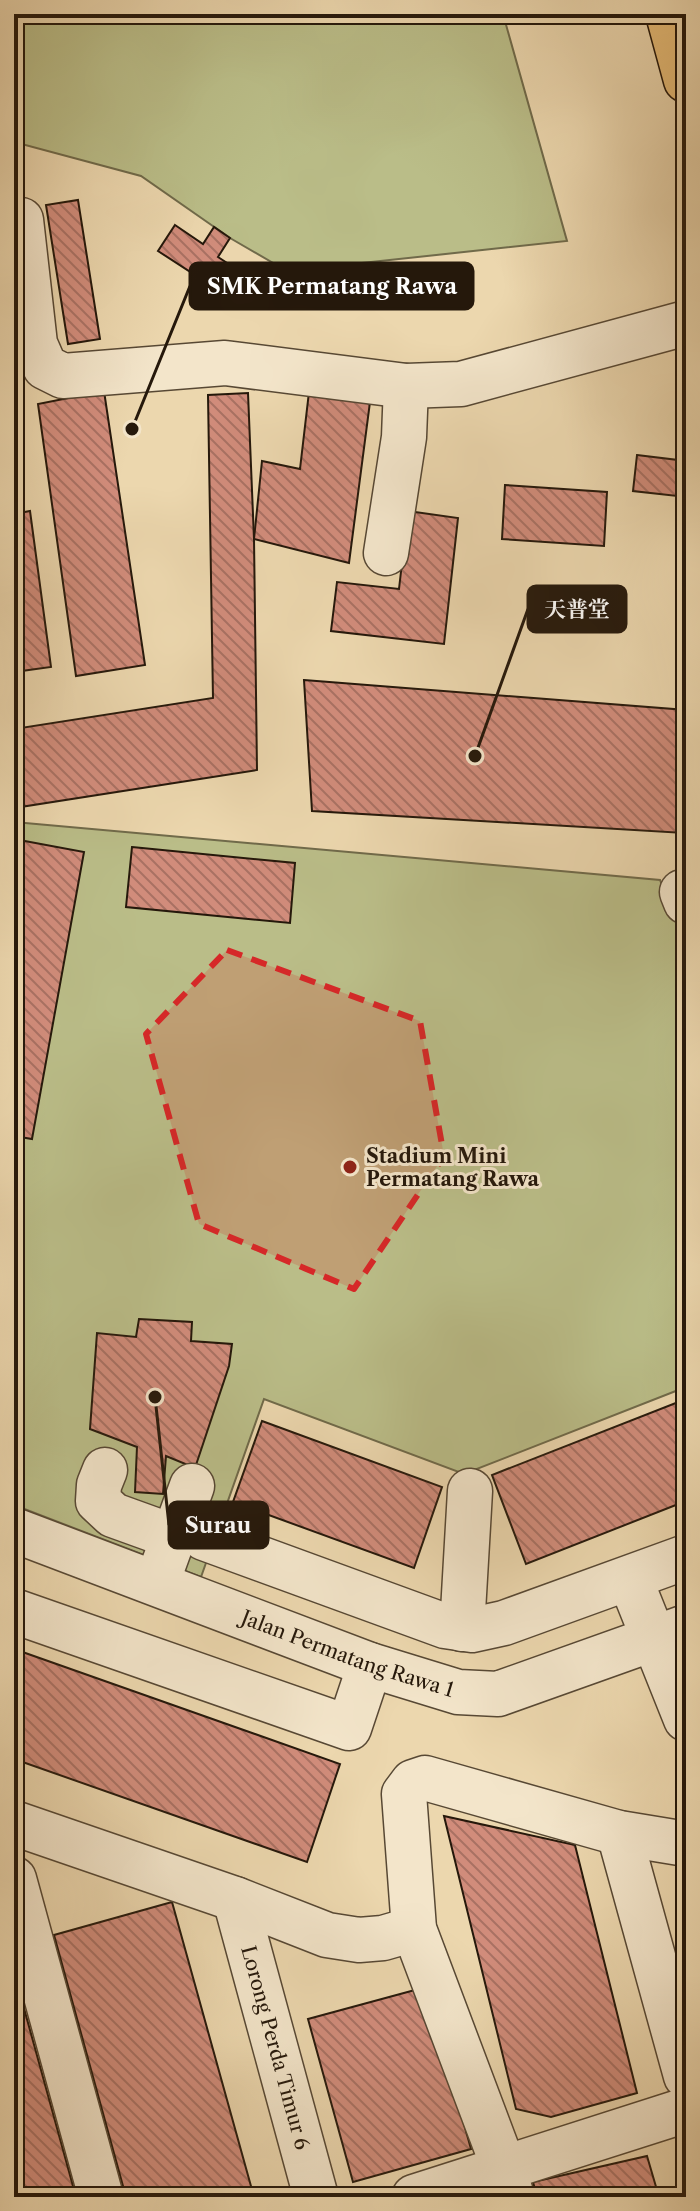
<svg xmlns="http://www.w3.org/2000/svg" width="700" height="2211" font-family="'Libre Caslon Text','Noto Serif SC',serif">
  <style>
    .pitch { fill: #babd88; stroke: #706a4a; stroke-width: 2 }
    .building { fill: url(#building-back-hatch); stroke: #25180b; stroke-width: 2 }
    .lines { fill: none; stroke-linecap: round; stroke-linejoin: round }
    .minor-casing { stroke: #574834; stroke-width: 47 }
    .major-casing { stroke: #25180b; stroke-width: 47 }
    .minor { stroke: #f3e5ca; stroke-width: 44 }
    .major { stroke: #e6bc77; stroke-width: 44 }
    .marked { fill: #d62828; fill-opacity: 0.2; stroke: #d62828; stroke-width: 6; stroke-dasharray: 16 10; stroke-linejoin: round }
    .poi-dot { fill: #8f2418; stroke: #f3e5ca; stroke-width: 3 }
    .labels { text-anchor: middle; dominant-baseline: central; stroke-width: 6; stroke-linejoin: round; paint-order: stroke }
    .poi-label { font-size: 20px; font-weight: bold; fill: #25180b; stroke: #f3e5ca; text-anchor: start }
    .street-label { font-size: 20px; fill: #25180b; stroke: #f3e5ca }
    .leader { fill: none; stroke: #25180b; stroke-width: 3 }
    .callout-dot { fill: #25180b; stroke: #f3e5ca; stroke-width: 3 }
    .callout { fill: #25180b; stroke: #25180b; stroke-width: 3 }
    .callout-label { font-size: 22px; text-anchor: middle; font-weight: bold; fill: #fff }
  </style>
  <defs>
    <pattern id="building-back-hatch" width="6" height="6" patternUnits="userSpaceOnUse" patternTransform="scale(2)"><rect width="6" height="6" fill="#d18c7b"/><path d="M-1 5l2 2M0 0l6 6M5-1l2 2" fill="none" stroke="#a97163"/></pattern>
  </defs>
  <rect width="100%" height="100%" fill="#ecd7ae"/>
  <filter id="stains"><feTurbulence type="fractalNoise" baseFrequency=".0025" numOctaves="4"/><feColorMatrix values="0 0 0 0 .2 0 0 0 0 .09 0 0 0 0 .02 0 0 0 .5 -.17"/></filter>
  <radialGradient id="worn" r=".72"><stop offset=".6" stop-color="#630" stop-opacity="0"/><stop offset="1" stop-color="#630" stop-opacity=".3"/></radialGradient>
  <g class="pitch">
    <polygon points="14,14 503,14 567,241 287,271 230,238 141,176 14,142"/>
    <polygon points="14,822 660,880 686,947 686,1387 464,1474 264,1399 201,1577 14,1505"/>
  </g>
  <g class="building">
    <polygon points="78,200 100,339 68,344 46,205"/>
    <polygon points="175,225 203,244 214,227 230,238 218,257 244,274 229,297 158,251"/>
    <polygon points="104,391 145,665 76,676 38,404"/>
    <polygon points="309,392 370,402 349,563 254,539 262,461 300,469"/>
    <polygon points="248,393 254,539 257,770 14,808 14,729 213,698 208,395"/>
    <polygon points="637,455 686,461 686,497 633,491"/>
    <polygon points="505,485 607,492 604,546 502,539"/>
    <polygon points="30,511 51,667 14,672 14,514"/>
    <polygon points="408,511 458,518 444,644 331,631 337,582 399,589"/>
    <polygon points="304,680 686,710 684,833 312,811"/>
    <polygon points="14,839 84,852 32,1139 14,1136"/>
    <polygon points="132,847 295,863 290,923 126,907"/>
    <polygon points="139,1319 192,1322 191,1341 232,1344 229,1366 195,1468 166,1456 163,1494 135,1492 137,1447 90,1429 97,1333 136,1337"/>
    <polygon points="686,1399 686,1501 526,1564 492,1475"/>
    <polygon points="262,1421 442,1487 414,1568 233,1502"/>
    <polygon points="14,1649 340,1764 307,1862 14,1759"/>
    <polygon points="444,1816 575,1845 637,2093 551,2117 516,2109"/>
    <polygon points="172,1902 254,2197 126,2197 54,1935"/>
    <polygon points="14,1972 76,2197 14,2197"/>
    <polygon points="426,1987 471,2149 353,2182 308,2019"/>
    <polygon points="647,2156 659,2197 537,2197 533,2182"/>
  </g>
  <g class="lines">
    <defs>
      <g id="minor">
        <polyline points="21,220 35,344 45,367 63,376 225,363 406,386 461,384 686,323"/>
        <polyline points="386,553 404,437 406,386"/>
        <polyline points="686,892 682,892 686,902"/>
        <polyline points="105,1470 99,1485 98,1501 113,1515 174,1537"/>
        <path id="s1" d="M14 1530 370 1665 458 1692 498 1694 686 1627"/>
        <polyline points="204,1538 445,1626 472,1630 504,1623 686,1557"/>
        <polyline points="163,1566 192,1486"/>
        <polyline points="630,1579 686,1719"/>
        <polyline points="14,1611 349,1728 370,1665"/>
        <polyline points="462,1629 470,1491"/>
        <polyline points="14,1823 235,1899 327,1935 359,1940 383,1938 414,1929"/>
        <polyline points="619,1833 686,2076"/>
        <polyline points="14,1879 101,2197"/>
        <path id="s2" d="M235 1899 316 2197"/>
        <polyline points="414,2197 686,2110"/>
        <polyline points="512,2197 504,2168 414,1929 404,1794 413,1782 425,1778 619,1833 686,1844"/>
      </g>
      <polyline id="major" points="668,14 686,80"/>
    </defs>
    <use href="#minor" class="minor-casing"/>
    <use href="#major" class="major-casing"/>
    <use href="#minor" class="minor"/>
    <use href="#major" class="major"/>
  </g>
  <path class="marked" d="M227 950 420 1021 444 1156 354 1289 199 1224 146 1034Z"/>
  <circle class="poi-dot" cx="350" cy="1167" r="8"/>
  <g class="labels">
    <g class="poi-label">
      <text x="366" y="1156">Stadium Mini<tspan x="366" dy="23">Permatang Rawa</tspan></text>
    </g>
    <g class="street-label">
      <text stroke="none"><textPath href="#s1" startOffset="356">Jalan Permatang Rawa 1</textPath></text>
      <text stroke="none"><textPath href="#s2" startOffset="154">Lorong Perda Timur 6</textPath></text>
    </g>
  </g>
  <path class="leader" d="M132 429L190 286M475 756L528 609M155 1397L169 1525"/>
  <g class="callout-dot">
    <circle cx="132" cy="429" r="8"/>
    <circle cx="475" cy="756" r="8"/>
    <circle cx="155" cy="1397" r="8"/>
  </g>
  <g class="callout">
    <rect x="190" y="263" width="283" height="46" rx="8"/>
    <rect x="528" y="586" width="98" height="46" rx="8"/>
    <rect x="169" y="1502" width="99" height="46" rx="8"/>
  </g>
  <g class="callout-label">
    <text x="332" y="294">SMK Permatang Rawa</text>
    <text x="577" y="617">天普堂</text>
    <text x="218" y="1533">Surau</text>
  </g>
  <rect width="700" height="2211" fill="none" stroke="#ecd7ae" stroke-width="48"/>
  <rect x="16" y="16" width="668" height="2179" fill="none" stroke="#25180b" stroke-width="4"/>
  <rect x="24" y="24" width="652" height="2163" fill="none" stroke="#25180b" stroke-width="2"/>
  <rect width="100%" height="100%" filter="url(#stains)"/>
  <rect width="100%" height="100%" fill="url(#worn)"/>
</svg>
